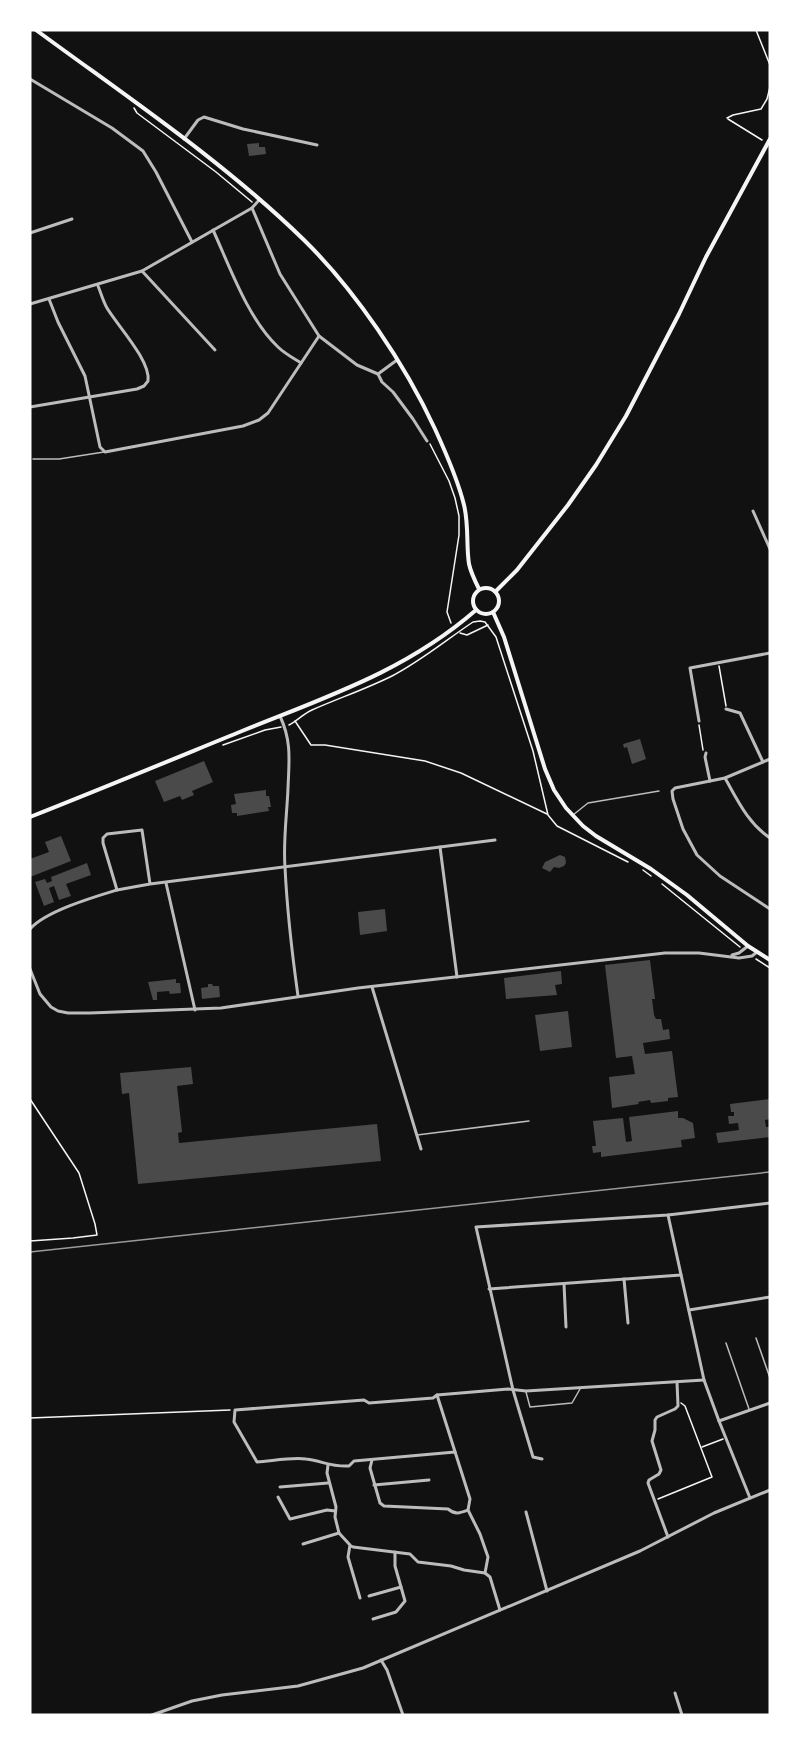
<svg xmlns="http://www.w3.org/2000/svg" width="800" height="1745" font-family="'PT Serif',serif">
  <style>
    .building { fill: #4a4a4a }
    .lines { fill: none; stroke-linecap: round; stroke-linejoin: round }
    .path { stroke: #f5f5f5; stroke-width: 1.5 }
    .service { stroke: #bcbcbc; stroke-width: 1.5 }
    .minor { stroke: #bcbcbc; stroke-width: 3 }
    .tertiary { stroke: #bcbcbc; stroke-width: 3 }
    .secondary { stroke: #f5f5f5; stroke-width: 4 }
    .rail { stroke: #9a9a9a; stroke-width: 1.5 }
  </style>
  <rect width="100%" height="100%" fill="#111"/>
  <g class="building">
    <polygon points="259,143 259,147 265,147 266,154 249,156 247,144"/>
    <polygon points="640,739 646,759 632,764 627,747 624,748 623,744"/>
    <polygon points="204,761 213,782 192,791 194,795 182,800 180,796 164,802 155,781"/>
    <polygon points="266,790 266,796 269,796 271,807 268,807 269,811 237,816 237,813 232,813 231,805 236,804 234,794"/>
    <polygon points="61,836 71,861 30,877 30,859 49,852 45,842"/>
    <polygon points="560,855 565,857 566,863 564,866 559,868 554,867 550,872 542,868 545,862"/>
    <polygon points="87,863 91,875 66,884 71,896 59,900 54,886 49,888 54,902 44,906 35,882 45,879 47,883 52,881 51,877"/>
    <polygon points="385,909 387,931 360,935 358,912"/>
    <polygon points="650,960 655,999 652,999 654,1015 656,1019 661,1019 663,1030 669,1029 670,1039 643,1043 645,1054 672,1051 678,1097 668,1098 668,1101 651,1103 650,1100 638,1102 639,1104 612,1108 609,1077 635,1074 632,1056 616,1058 605,965"/>
    <polygon points="561,971 562,984 555,985 557,995 506,999 504,978"/>
    <polygon points="176,979 176,983 180,983 181,993 170,994 169,991 157,992 157,1000 153,1000 148,982"/>
    <polygon points="208,984 212,984 213,986 219,986 220,997 202,999 201,988 208,987"/>
    <polygon points="568,1011 572,1047 540,1051 535,1015"/>
    <polygon points="191,1067 193,1084 177,1086 182,1132 178,1133 179,1143 377,1124 381,1161 138,1184 129,1093 122,1094 120,1073"/>
    <polygon points="770,1099 770,1119 765,1120 766,1127 770,1127 770,1137 718,1143 716,1133 739,1130 738,1123 729,1124 728,1116 734,1116 734,1112 731,1112 730,1104"/>
    <polygon points="678,1111 678,1118 683,1118 693,1123 695,1138 681,1140 682,1147 601,1157 601,1152 593,1153 592,1146 596,1146 593,1121 623,1118 626,1142 632,1141 629,1117"/>
  </g>
  <g class="lines">
    <g class="path">
      <polyline points="756,30 770,65"/>
      <polyline points="134,108 137,113 216,172 252,202"/>
      <polyline points="727,118 733,115 761,109 767,99 770,87"/>
      <polyline points="728,119 762,140"/>
      <polyline points="430,444 449,481 455,498 459,516 459,535 447,612 451,623"/>
      <polyline points="460,633 467,635 488,625"/>
      <polyline points="719,666 726,706"/>
      <polyline points="295,721 311,745 325,745 425,761 461,773 547,814"/>
      <path d="M289 725C297 721 303 714 312 710 339 698 366 689 392 676 421 661 446 640 473 622L480 621 485 622 496 637 533 751 548 815 557 826 628 862"/>
      <polyline points="699,725 703,750"/>
      <polyline points="223,745 265,730 281,727"/>
      <polyline points="643,870 651,876"/>
      <polyline points="662,884 740,947"/>
      <polyline points="756,959 770,968"/>
      <polyline points="30,1099 79,1173 95,1224 97,1235 73,1238 30,1241"/>
      <polyline points="30,1418 230,1410"/>
      <polyline points="702,1447 723,1439"/>
      <polyline points="658,1499 712,1477 685,1406 681,1403"/>
    </g>
    <g class="service">
      <polyline points="33,459 59,459 104,452"/>
      <polyline points="573,815 588,803 659,791"/>
      <polyline points="417,1135 529,1121"/>
      <polyline points="756,1338 770,1378"/>
      <polyline points="726,1343 749,1409"/>
      <polyline points="526,1392 530,1407 572,1403 580,1389"/>
    </g>
    <g class="minor">
      <polyline points="30,79 112,128 143,151 156,172 192,242"/>
      <polyline points="184,139 198,120 204,117 243,129 317,145"/>
      <polyline points="252,208 280,274 319,336 357,365 378,374 382,382 393,392 413,419 427,441"/>
      <path d="M213 230C230 267 248 319 278 347 284 353 293 358 301 363"/>
      <polyline points="30,233 72,219"/>
      <polyline points="142,271 215,350"/>
      <polyline points="49,299 58,322 85,376 100,447 105,452 243,426 259,420 268,413 319,336"/>
      <polyline points="30,304 142,271 252,208 260,199"/>
      <polyline points="378,374 397,360"/>
      <path d="M30 407 137 389 144 386 148 381C151 361 117 325 107 308 103 301 101 293 98 286"/>
      <polyline points="753,511 770,549"/>
      <polyline points="726,709 740,713 763,762"/>
      <path d="M280 716C292 742 289 761 288 788 287 814 283 841 285 867 287 910 292 953 298 996"/>
      <polyline points="699,721 690,668 770,653"/>
      <polyline points="706,753 705,757 710,781"/>
      <polyline points="770,759 725,778 675,788 672,791 673,799 683,829 697,855 720,876 770,909"/>
      <path d="M725 778C738 801 748 823 770 838"/>
      <polyline points="440,847 457,977"/>
      <polyline points="166,883 195,1010"/>
      <polyline points="150,884 142,830 107,834 103,838 103,843 117,890 150,884 495,840"/>
      <path d="M30 929C46 911 94 897 117 890"/>
      <polyline points="732,955 739,953 748,946"/>
      <polyline points="30,969 40,994 51,1007 58,1011 68,1013 90,1013 221,1008 358,988 665,953 699,953 739,958 752,956 757,952"/>
      <polyline points="372,987 421,1149"/>
      <polyline points="668,1215 704,1380 719,1421 750,1498"/>
      <polyline points="624,1279 628,1323"/>
      <polyline points="564,1284 566,1327"/>
      <polyline points="489,1289 681,1275"/>
      <polyline points="689,1310 770,1297"/>
      <polyline points="437,1395 470,1499 468,1510 480,1534 488,1557 485,1573 490,1577 500,1610"/>
      <polyline points="719,1421 770,1403"/>
      <path d="M455 1452 354 1461 349 1466C330 1467 323 1461 306 1459 292 1457 272 1461 257 1462L234 1422 235 1410 364 1400 369 1403 433 1398 437 1395 508 1389 526 1391 704 1380"/>
      <polyline points="542,1459 533,1457 513,1390 476,1227 668,1215 770,1203"/>
      <path d="M372 1460 370 1468 380 1503 384 1506 448 1509C455 1515 460 1513 468 1510"/>
      <polyline points="328,1465 327,1473 336,1507 335,1517 339,1533 350,1545 348,1557 360,1598"/>
      <polyline points="374,1485 429,1480"/>
      <polyline points="280,1487 328,1483"/>
      <polyline points="278,1497 290,1519 327,1510 335,1511"/>
      <polyline points="526,1512 547,1591"/>
      <polyline points="668,1537 648,1483 649,1480 659,1474 661,1470 652,1441 655,1430 655,1420 657,1417 675,1409 678,1406 677,1382"/>
      <polyline points="303,1544 339,1533"/>
      <polyline points="351,1546 353,1547 410,1554 418,1562 451,1566 464,1570 485,1573"/>
      <polyline points="369,1596 401,1587"/>
      <polyline points="373,1619 396,1612 405,1601 395,1566 395,1552"/>
      <polyline points="381,1660 387,1670 403,1715"/>
      <polyline points="675,1693 682,1715"/>
    </g>
    <polyline class="tertiary" points="152,1715 192,1701 222,1695 298,1686 363,1668 640,1551 714,1513 770,1490"/>
    <g class="secondary">
      <path d="M36 30C127 97 223 161 304 240 355 290 405 364 435 429 446 453 458 480 464 505 469 525 466 545 469 564 471 573 475 581 479 589"/>
      <circle cx="486" cy="601" r="13"/>
      <polyline points="496,591 517,570 568,505 596,465 626,416 679,314 706,257 770,139"/>
      <polyline points="493,612 504,637 545,769 554,790 566,808 583,826 596,836 651,869 687,895 748,946 770,960"/>
      <path d="M30 817C101 789 171 760 242 731 326 697 406 671 476 610"/>
    </g>
    <polyline class="rail" points="30,1252 770,1172"/>
  </g>
  <rect width="800" height="1745" fill="none" stroke="#ffffff" stroke-width="63"/>
</svg>
